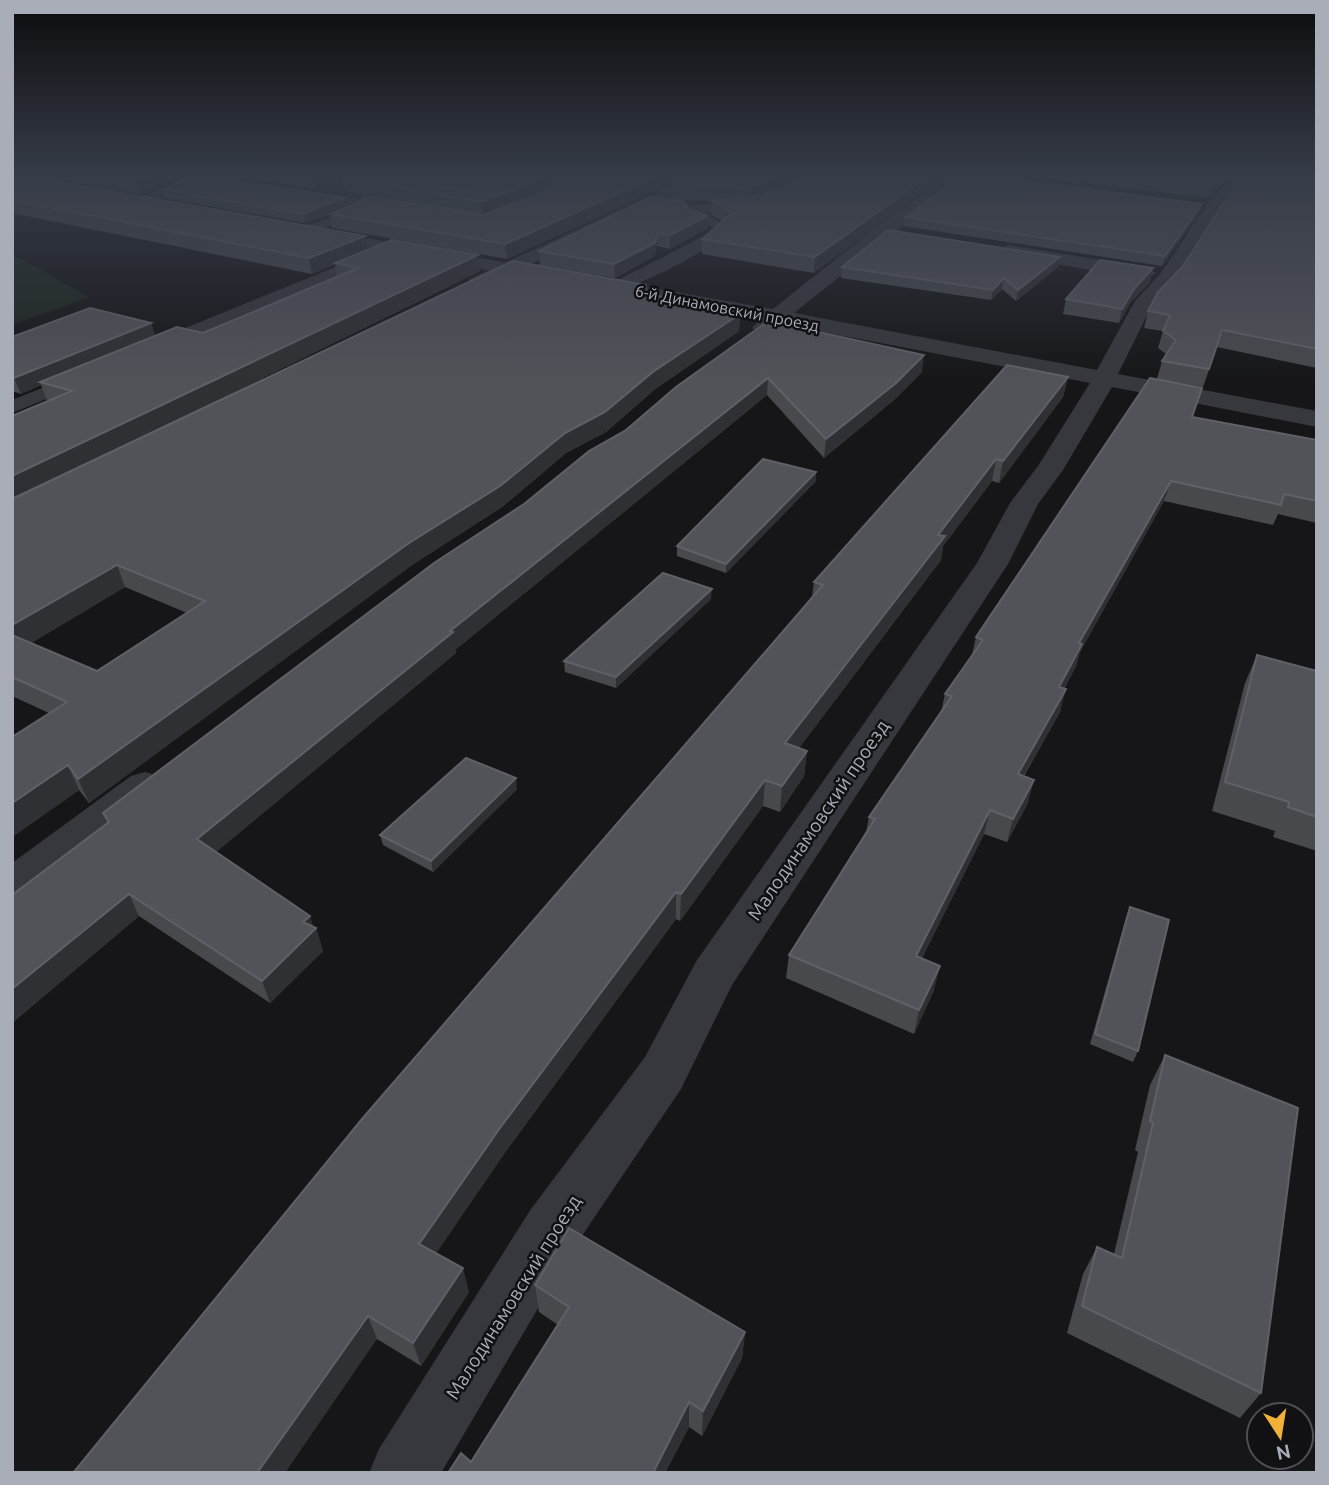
<svg xmlns="http://www.w3.org/2000/svg" width="1329" height="1485" font-family="Ubuntu,sans-serif">
  <style>
    .green { fill: #1e261f }
    .lines { fill: none; stroke-linecap: round; stroke-linejoin: round }
    .service { fill: #37383d; fill-rule: evenodd }
    .minor { fill: #37383d; fill-rule: evenodd }
    .tertiary { fill: #37383d; fill-rule: evenodd }
    .wall { fill: #47494d; fill-rule: evenodd }
    .shaded-wall { fill: #2f3033 }
    .building { fill: #525359; stroke: #5f6168; stroke-width: 2 }
    .labels { text-anchor: middle; dominant-baseline: central; stroke-width: 5; stroke-linejoin: round; paint-order: stroke }
    .far-street-label { font-size: 16px; fill: #a8adb8; stroke: #111113 }
    .street-label { font-size: 19px; fill: #a8adb8; stroke: #111113 }
  </style>
  <rect width="100%" height="100%" fill="#161618"/>
  <polygon class="green" points="12,254 89,297 12,325"/>
  <g class="lines">
    <g class="service">
      <path d="M177 174H207L240 182C228 192 207 177 193 184 179 189 141 211 131 202L184 178Z"/>
      <path d="M808 174H823C790 208 745 211 701 213L730 227C711 252 645 283 614 291L606 286 710 233 714 228 689 219 688 206 762 200Z"/>
      <polygon points="302,189 403,206 410,210 403,214 362,207 363,214 303,236 298,235 298,229 349,210 345,204 297,196 295,193"/>
      <polygon points="375,251 380,253 380,259 160,351 148,351 145,347 148,343"/>
      <polygon points="84,371 91,373 94,377 91,381 12,413 12,400"/>
    </g>
    <g class="minor">
      <polygon points="950,174 968,174 794,313 1097,370 1135,301 1161,273 1208,203 1227,183 1224,174 1240,174 1243,184 1222,208 1176,280 1151,307 1118,374 1317,411 1317,427 1112,387 1063,470 1038,504 1008,564 732,985 681,1089 573,1249 441,1473 369,1473 379,1449 531,1209 645,1057 697,960 977,563 1010,503 1038,466 1090,383 781,324 763,335 752,328 760,320 314,239 305,234 314,229 773,309 876,227"/>
      <polygon points="1008,245 1146,267 1156,273 1146,279 1001,255 999,251"/>
      <polygon points="145,772 159,776 165,786 159,796 28,898 12,902 12,863 131,776"/>
    </g>
    <polygon class="tertiary" points="697,174 717,174 484,287 477,289 467,283 470,279"/>
  </g>
  <g class="wall">
    <path d="M12 174 368 250 478 255 480 271 143 437 646 294 740 314 739 331 654 390 606 432 566 453 502 507 412 565 89 803 79 790 12 837 49 713 12 696V416L47 401 41 385 21 394 12 391V337L151 323 155 336 203 333 337 277 335 264 312 274 12 213ZM125 587 187 613 97 671 31 643Z"/>
    <polygon points="26,174 177,174 178,178 141,194"/>
    <polygon points="224,174 373,174 409,182 376,174 691,174 507,259 332,228 330,214 305,223 164,198 162,189 344,198 346,208 421,205 344,191 342,178 318,184 316,189"/>
    <polygon points="803,174 769,193 947,174 814,273 702,254 702,239 723,221 711,215 712,201 720,200 672,200 688,209 708,216 708,228 670,249 657,246 655,256 615,278 540,265 539,251 670,200 671,186"/>
    <polygon points="1012,174 1227,174 1224,182 1209,198"/>
    <polygon points="1241,174 1317,174 1317,368 1217,347 1203,387 1157,379 1162,361 1166,354 1158,348 1163,331 1144,328 1148,311 1183,266 1243,179"/>
    <polygon points="1202,204 1199,213 1162,266 904,226 905,217"/>
    <polygon points="1060,257 1058,267 1016,301 1002,289 991,300 841,278 842,267"/>
    <polygon points="1153,268 1150,282 1130,303 1119,323 1063,314 1066,299"/>
    <polygon points="768,321 922,372 894,400 824,458 767,395 455,650 456,653 216,852 310,916 313,927 316,928 323,951 270,1003 139,916 12,1023 107,823 103,813 524,504 626,430"/>
    <polygon points="1068,377 1063,397 999,483 992,481 943,546 941,560 799,748 807,751 804,776 780,812 763,806 680,921 676,919 504,1154 436,1253 469,1292 421,1366 377,1339 73,1473 812,597 814,582"/>
    <polygon points="1192,417 1317,440 1317,523 1278,514 1273,525 1164,501 1080,652 1076,666 1064,689 1060,712 1024,776 1028,803 1007,842 984,834 922,958 934,990 914,1034 786,978 789,955 866,832 869,817 941,712 945,694 972,655 976,637"/>
    <polygon points="816,472 816,481 726,573 677,556 677,546"/>
    <polygon points="711,599 616,688 565,672 564,661"/>
    <polygon points="1257,655 1317,671 1317,851 1273,837 1275,831 1212,811 1245,683"/>
    <polygon points="517,789 433,872 383,845 380,835"/>
    <polygon points="1130,907 1138,1051 1133,1062 1090,1044 1126,918"/>
    <polygon points="1165,1055 1261,1393 1240,1418 1067,1333 1083,1274 1097,1247 1114,1254 1138,1152 1135,1150 1150,1085"/>
    <polygon points="535,1285 745,1332 742,1358 702,1436 689,1427 665,1473 448,1473 471,1462 558,1325 539,1312"/>
  </g>
  <g class="shaded-wall">
    <polygon points="153,174 177,174 178,178 141,194 138,181"/>
    <polygon points="315,174 358,174 318,184 316,189 314,176"/>
    <polygon points="662,174 691,174 507,259 505,244"/>
    <polygon points="780,174 803,174 761,198 750,200 750,187"/>
    <polygon points="931,174 947,174 814,273 815,257"/>
    <polygon points="1223,174 1227,174 1224,182 1209,198 1213,185"/>
    <polygon points="548,176 549,190 483,216 481,202"/>
    <polygon points="344,198 346,208 305,223 303,214"/>
    <polygon points="1202,204 1199,213 1162,266 1165,256"/>
    <polygon points="708,216 708,228 670,249 670,235"/>
    <polygon points="657,233 657,246 655,256 615,278 614,264"/>
    <polygon points="365,236 368,251 335,263 335,264 312,274 309,258"/>
    <polygon points="478,255 480,271 12,501 12,476"/>
    <polygon points="1060,257 1058,267 1016,301 1018,290"/>
    <polygon points="1153,268 1150,282 1130,303 1119,323 1122,309 1134,289"/>
    <polygon points="1004,278 1002,289 991,300 993,290"/>
    <polygon points="740,314 739,331 654,390 606,432 566,453 502,507 412,565 89,803 78,779 565,433"/>
    <polygon points="151,323 156,338 40,382 41,385 21,394 14,378"/>
    <polygon points="924,355 922,372 894,400 824,458 826,439"/>
    <polygon points="1068,377 1063,397 999,483 1003,461"/>
    <polygon points="768,378 767,395 455,650 456,653 205,861 197,839 450,631"/>
    <polygon points="996,459 992,481 943,546 941,560 783,769 785,743 938,535"/>
    <polygon points="816,472 816,481 726,573 726,564"/>
    <polygon points="1171,481 1164,501 1080,652 1076,666 1052,710 1059,687 1079,643"/>
    <polygon points="117,565 125,587 13,654 12,625"/>
    <polygon points="712,589 711,599 616,688 616,677"/>
    <polygon points="1066,689 1060,712 1011,797 1018,774"/>
    <polygon points="807,751 804,776 780,812 782,786"/>
    <polygon points="68,765 79,790 12,837 12,803"/>
    <polygon points="516,778 517,789 433,872 431,861"/>
    <polygon points="765,780 763,806 680,921 681,894"/>
    <polygon points="1034,780 1028,803 1007,842 1013,819"/>
    <polygon points="990,810 984,834 911,980 916,956"/>
    <polygon points="676,892 676,919 504,1154 426,1268 419,1244 500,1128"/>
    <polygon points="129,894 139,916 12,1023 12,989"/>
    <polygon points="310,916 314,930 316,928 323,951 270,1003 262,981 303,922"/>
    <polygon points="940,966 934,990 914,1034 919,1010"/>
    <polygon points="463,1268 469,1292 421,1366 413,1343"/>
    <polygon points="368,1316 377,1339 285,1473 257,1473"/>
    <polygon points="745,1332 742,1358 702,1436 703,1411"/>
    <polygon points="689,1402 689,1427 665,1473 653,1473"/>
  </g>
  <g class="building">
    <polygon points="12,174 15,174 365,236 309,258 12,200"/>
    <polygon points="97,174 153,174 138,181"/>
    <polygon points="197,174 344,198 303,214 162,189"/>
    <polygon points="356,174 373,174 407,182 467,190 477,184 468,177 443,174 662,174 505,244 330,214 362,202 363,196 484,215 562,184 564,180 548,176 481,202 342,178"/>
    <polygon points="696,174 780,174 762,184 750,187 671,186"/>
    <polygon points="813,174 931,174 815,257 702,239 733,212 712,201 751,197 783,189"/>
    <polygon points="964,174 972,174 1202,204 1165,256 905,217"/>
    <polygon points="1123,174 1223,174 1213,185"/>
    <polygon points="1248,174 1317,174 1317,349 1222,330 1209,369 1162,361 1176,340 1163,331 1170,315 1148,311 1158,292 1183,266 1228,196"/>
    <polygon points="651,197 685,202 688,209 708,216 670,235 657,233 655,243 614,264 539,251"/>
    <polygon points="888,230 1060,257 1018,290 1004,278 993,290 842,267"/>
    <polygon points="392,240 478,255 12,476 12,416 72,391 40,382 177,327 203,333 358,268 335,263"/>
    <polygon points="1100,260 1153,268 1134,289 1122,309 1066,299"/>
    <polygon points="513,261 646,285 645,293 740,314 654,371 605,412 565,433 500,486 409,543 78,779 68,765 12,803 12,737 67,702 12,677 12,635 97,671 205,601 117,565 12,625 12,499"/>
    <polygon points="90,308 151,323 14,378 12,377 12,337"/>
    <polygon points="768,321 924,355 896,383 826,439 768,378 450,631 453,632 197,839 310,916 303,922 316,928 262,981 129,894 12,989 12,895 109,822 103,813 434,563 524,504 589,451 626,430 676,387"/>
    <polygon points="1007,365 1068,377 1003,461 996,459 938,535 945,536 785,743 807,751 782,786 765,780 681,894 676,892 500,1128 419,1244 463,1268 413,1343 368,1316 257,1473 73,1473 362,1119 823,585 814,582"/>
    <polygon points="1150,378 1202,388 1192,417 1317,440 1317,501 1284,494 1281,505 1171,481 1079,643 1082,644 1059,687 1066,689 1018,774 1034,780 1013,819 990,810 916,956 940,966 919,1010 789,955 875,819 869,817 952,696 945,694 983,640 976,637"/>
    <polygon points="763,459 816,472 726,564 677,546"/>
    <polygon points="663,573 712,589 616,677 564,661"/>
    <polygon points="1257,655 1317,671 1317,817 1288,807 1289,802 1225,782"/>
    <polygon points="466,758 516,778 431,861 380,835"/>
    <polygon points="1130,907 1169,920 1138,1051 1095,1034"/>
    <polygon points="1165,1055 1298,1108 1261,1393 1082,1306 1097,1247 1122,1258 1153,1123 1150,1121"/>
    <polygon points="569,1228 745,1332 703,1411 689,1402 653,1473 448,1473 461,1453 471,1462 569,1307 535,1285"/>
  </g>
  <linearGradient id="sky" x2="0" y2="1"><stop stop-color="#0c0c0d"/><stop offset="0.46" stop-color="#363c48"/><stop offset="1" stop-color="#363c48" stop-opacity="0"/></linearGradient>
  <rect width="1329" height="382" fill="url(#sky)"/>
  <g class="labels">
    <g class="far-street-label">
      <text transform="translate(727 308) rotate(11)">6-й Динамовский проезд</text>
    </g>
    <g class="street-label">
      <text transform="translate(818 820) rotate(-56)">Малодинамовский проезд</text>
      <text transform="translate(513 1297) rotate(-58)">Малодинамовский проезд</text>
    </g>
  </g>
  <rect width="1329" height="1485" fill="none" stroke="#a8adb8" stroke-width="28"/>
  <g transform="translate(1280 1436) rotate(168)"><circle r="33" fill="#111113" stroke="#4d4f55" stroke-width="2"/>
  <path d="M0-5L12 26L0 18L-12 26Z" fill="#f2b134"/>
  <text y="-10" font-size="19" font-weight="bold" text-anchor="middle" fill="#a8adb8">N</text>
  </g>
</svg>
